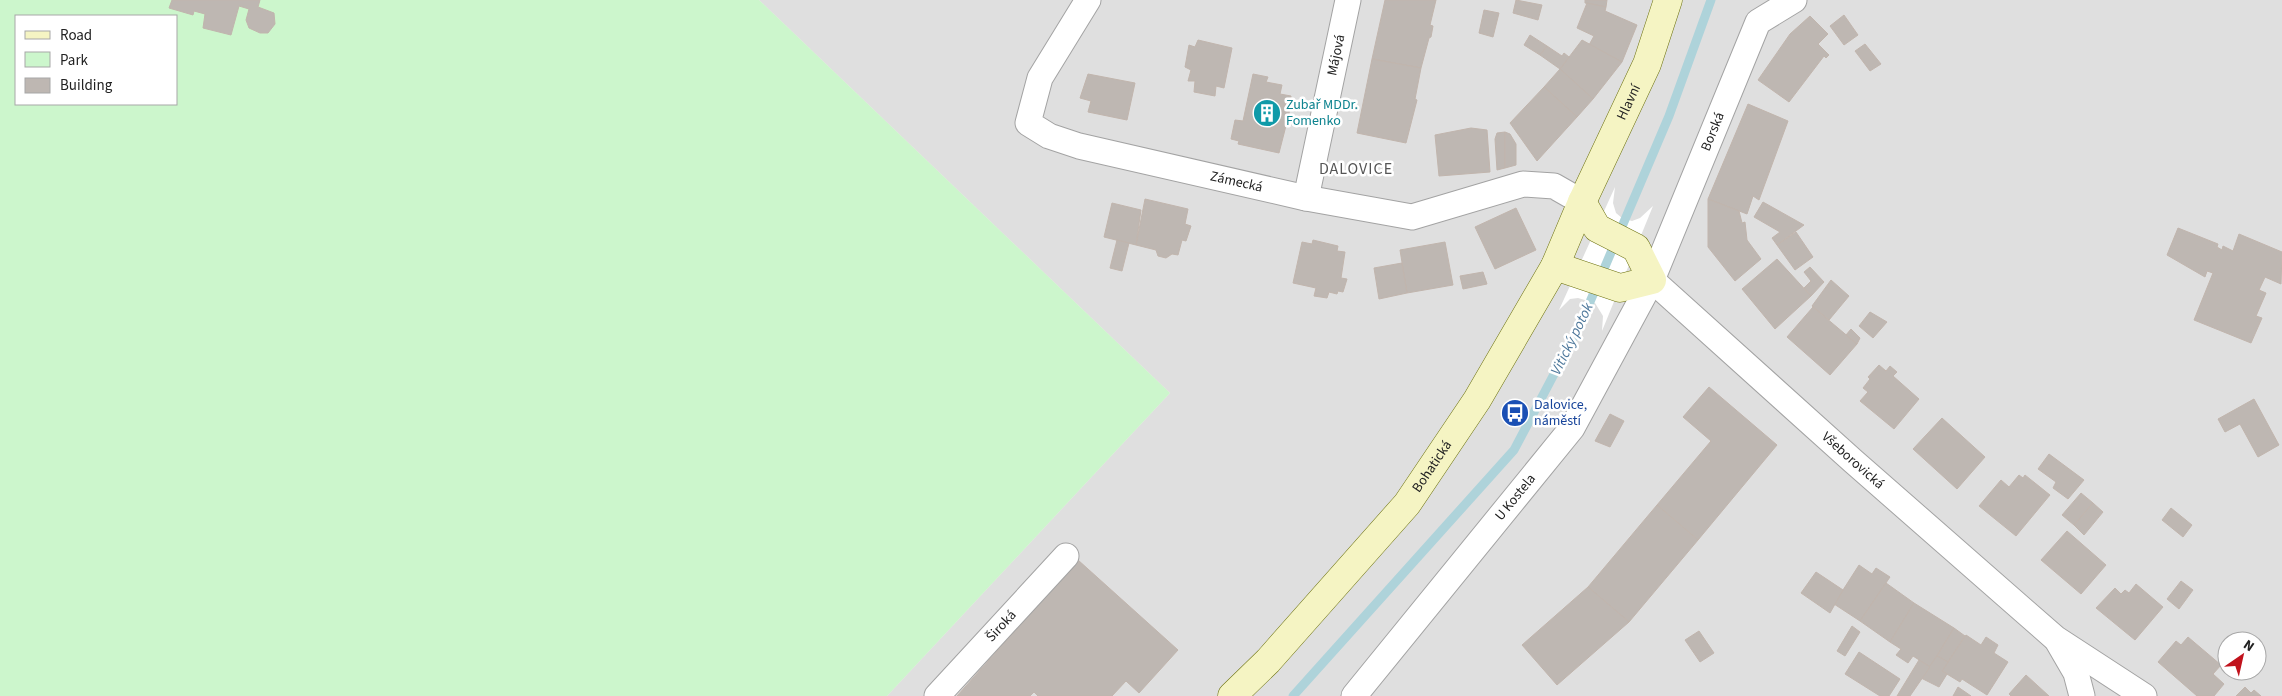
<svg xmlns="http://www.w3.org/2000/svg" width="2282" height="696" font-family="'Source Sans 3',sans-serif">
  <style>
    .residential { fill: #dfdfdf; fill-rule: evenodd }
    .park { fill: #ccf6cc; fill-rule: evenodd }
    .pier { fill: #fff }
    .lines { fill: none; stroke-linecap: round; stroke-linejoin: round }
    .stream { stroke: #aed3da; stroke-width: 9 }
    .building { fill: #beb7b2; stroke: #c1b5ad }
    .street-casing { stroke: #a3a3a3; stroke-width: 27 }
    .secondary-casing { stroke: #6d720f; stroke-width: 29 }
    .street { stroke: #fff; stroke-width: 25 }
    .secondary { stroke: #f5f4c3; stroke-width: 28 }
    .labels { text-anchor: middle; dominant-baseline: central; stroke-width: 5; stroke-linejoin: round; paint-order: stroke }
    .street-label { font-size: 14px; fill: #222; stroke: #fff }
    .culture-label { font-size: 14px; fill: #0d838f; stroke: #fff; text-anchor: start }
    .transit-label { font-size: 14px; fill: #164399; stroke: #fff; text-anchor: start }
    .water-label { font-size: 15px; font-style: italic; fill: #4e789b; stroke: #fff }
    .quarter-label { font-size: 16px; letter-spacing: 1px; fill: #555; stroke: #fff }
  </style>
  <rect width="100%" height="100%" fill="#f1eee9"/>
  <path class="residential" d="M759 0H2282V696H887L1170 393ZM2227 641H2257V671H2227Z"/>
  <path class="park" d="M0 0H759L1170 393 887 696H0ZM16 16H176V104H16Z"/>
  <polygon class="pier" points="1615,187 1613,203 1616,213 1622,218 1632,221 1640,218 1653,206 1602,331 1603,316 1595,303 1578,298 1570,299 1559,310"/>
  <g class="lines">
    <polyline class="stream" points="1293,696 1514,450 1581,323 1669,116 1711,0"/>
  </g>
  <g class="building">
    <polygon points="172,0 260,0 258,7 274,13 275,24 268,33 260,33 249,28 246,20 249,9 239,6 231,35 203,28 205,14 194,11 193,15 169,8"/>
    <polygon points="1385,0 1436,0 1430,25 1433,26 1431,37 1429,38 1421,68 1372,59"/>
    <polygon points="1516,0 1542,5 1538,20 1513,13"/>
    <polygon points="1585,0 1607,0 1606,7 1585,3"/>
    <polygon points="1587,3 1606,7 1605,11 1637,25 1622,62 1589,45 1594,36 1577,28"/>
    <polygon points="1484,10 1499,13 1493,37 1479,33"/>
    <polygon points="1844,15 1858,35 1844,45 1830,26"/>
    <polygon points="1810,16 1828,34 1818,44 1829,55 1826,58 1824,56 1789,102 1758,80 1790,34"/>
    <polygon points="1530,35 1547,46 1540,55 1524,45"/>
    <polygon points="1198,40 1232,48 1224,88 1216,86 1215,96 1194,92 1195,81 1188,81 1191,70 1185,67 1189,45 1195,47"/>
    <polygon points="1582,40 1622,62 1593,99 1560,69"/>
    <polygon points="1865,44 1881,64 1870,71 1855,51"/>
    <polygon points="1547,46 1562,56 1564,53 1569,57 1560,69 1540,55"/>
    <polygon points="1372,59 1421,68 1415,99 1417,100 1406,143 1357,133"/>
    <polygon points="1560,69 1593,99 1577,117 1544,87"/>
    <polygon points="1088,74 1135,83 1127,120 1088,112 1091,101 1080,98"/>
    <polygon points="1253,74 1268,77 1266,82 1282,85 1280,94 1291,96 1289,114 1279,153 1238,144 1239,141 1231,139 1235,120 1243,121"/>
    <polygon points="1544,87 1577,117 1537,161 1510,123"/>
    <polygon points="1748,104 1788,121 1759,200 1753,196 1747,214 1708,199"/>
    <polygon points="1471,128 1487,130 1490,172 1439,176 1435,135"/>
    <polygon points="1505,132 1505,168 1497,170 1495,139 1497,133"/>
    <polygon points="1505,132 1510,134 1516,144 1516,165 1505,168"/>
    <polygon points="1145,199 1188,209 1185,224 1191,226 1186,241 1182,240 1178,255 1172,254 1166,258 1158,256 1156,250 1136,245"/>
    <polygon points="1708,199 1739,211 1742,223 1745,222 1747,240 1761,259 1735,281 1708,247"/>
    <polygon points="1763,202 1804,225 1777,245 1772,238 1780,232 1754,217"/>
    <polygon points="1112,203 1141,210 1136,245 1104,237"/>
    <polygon points="1516,208 1536,250 1495,269 1475,227"/>
    <polygon points="2178,228 2218,244 2217,247 2222,250 2223,246 2233,251 2239,234 2282,252 2281,284 2265,277 2259,290 2266,293 2256,316 2262,318 2251,343 2194,320 2213,273 2207,271 2205,277 2167,255"/>
    <polygon points="1796,232 1813,257 1795,270 1777,245"/>
    <polygon points="1117,240 1129,243 1122,271 1110,268"/>
    <polygon points="1313,240 1338,246 1337,251 1345,252 1341,278 1347,279 1343,292 1338,291 1337,294 1329,292 1327,298 1314,296 1316,288 1293,283 1302,242 1312,244"/>
    <polygon points="1445,242 1453,285 1407,293 1400,250"/>
    <polygon points="1777,259 1811,296 1775,329 1742,289"/>
    <polygon points="1402,263 1407,293 1379,299 1374,268"/>
    <polygon points="1810,267 1824,282 1811,296 1804,288 1811,281 1804,272"/>
    <polygon points="1483,272 1487,284 1463,289 1460,276"/>
    <polygon points="1831,280 1849,296 1829,320 1812,306"/>
    <polygon points="1813,307 1857,344 1830,375 1787,337"/>
    <polygon points="1870,312 1887,322 1873,338 1859,326"/>
    <polygon points="1851,329 1860,338 1857,344 1846,335"/>
    <polygon points="1879,365 1886,371 1890,366 1897,372 1893,376 1919,399 1894,429 1860,401 1868,392 1863,388 1870,379 1868,377"/>
    <polygon points="1709,387 1777,445 1698,540 1657,505 1711,441 1683,417"/>
    <polygon points="2254,399 2279,445 2258,457 2240,424 2225,432 2218,419"/>
    <polygon points="1610,414 1624,421 1610,447 1595,441"/>
    <polygon points="1942,418 1985,457 1957,489 1913,449"/>
    <polygon points="2049,454 2084,480 2068,499 2053,488 2056,482 2038,469"/>
    <polygon points="2019,475 2023,478 2025,475 2050,495 2016,536 1979,506 2001,480 2009,487"/>
    <polygon points="2081,493 2093,503 2074,525 2062,515"/>
    <polygon points="2093,503 2103,512 2084,535 2074,525"/>
    <polygon points="1657,505 1698,540 1629,622 1588,587"/>
    <polygon points="2171,508 2192,525 2183,537 2162,520"/>
    <polygon points="2067,531 2106,565 2081,594 2041,560"/>
    <polygon points="1078,560 1178,650 1139,693 1126,681 1112,696 1038,696 1034,692 1030,696 957,696"/>
    <polygon points="1859,565 1872,574 1876,568 1890,577 1860,621 1834,604"/>
    <polygon points="1816,572 1843,590 1830,613 1801,593"/>
    <polygon points="2181,581 2193,590 2179,609 2167,599"/>
    <polygon points="1886,583 1914,603 1890,642 1860,621"/>
    <polygon points="2136,584 2163,607 2135,640 2096,608 2115,588 2121,594 2125,590 2129,593"/>
    <polygon points="1588,587 1629,622 1557,685 1522,645"/>
    <polygon points="1914,603 1954,628 1930,667 1913,656 1908,663 1896,655 1901,649 1890,642"/>
    <polygon points="1852,626 1860,632 1845,656 1837,651"/>
    <polygon points="1954,628 1965,636 1948,662 1937,656"/>
    <polygon points="1699,631 1714,653 1700,662 1685,640"/>
    <polygon points="1966,635 1981,645 1986,637 1998,645 1994,653 2008,662 1987,695 1962,679 1960,682 1942,671"/>
    <polygon points="2188,637 2221,665 2213,674 2224,684 2214,696 2197,696 2158,662 2176,641 2181,645"/>
    <polygon points="1859,652 1900,679 1889,696 1880,696 1845,674"/>
    <polygon points="1937,656 1948,662 1942,671 1947,674 1939,687 1921,678"/>
    <polygon points="1919,660 1930,667 1910,696 1897,696"/>
    <polygon points="2026,675 2049,696 2011,696 2009,694"/>
    <polygon points="1958,687 1971,696 1953,696"/>
    <polygon points="2245,687 2251,693 2254,690 2261,696 2236,696"/>
  </g>
  <g class="lines">
    <defs>
      <g id="street">
        <path id="s1" d="M1088 0 1040 78 1028 123 1049 136 1079 146 1306 198 1412 217 1523 184 1554 186 1582 202"/>
        <path id="s2" d="M1306 198 1348 0"/>
        <path id="s3" d="M1652 280 1853 461 2055 638 2144 696"/>
        <polyline points="2058,642 2076,673 2082,696"/>
        <path id="s4" d="M937 696 1066 556"/>
        <path id="s5" d="M1354 696 1572 428 1652 280 1758 22 1794 0"/>
      </g>
      <g id="secondary">
        <polyline points="1555,266 1620,288 1652,280 1636,248 1597,228 1582,202"/>
        <path id="s6" d="M1232 696 1268 661 1407 504 1477 400 1555 266 1582 202 1647 64 1668 0"/>
      </g>
    </defs>
    <use href="#street" class="street-casing"/>
    <use href="#secondary" class="secondary-casing"/>
    <use href="#street" class="street"/>
    <use href="#secondary" class="secondary"/>
  </g>
  <defs>
    <symbol id="building-disc" viewBox="-11 -11 22 22"><circle r="9.5" fill="#0f9aa8" stroke="#fff"/><path d="M-4-6H4V6H1V3H-1V6H-4ZM-2.5-4.3h1.7v1.8h-1.7ZM.8-4.3h1.7v1.8H.8ZM-2.5-1h1.7V.8h-1.7ZM.8-1h1.7V.8H.8Z" fill="#fff"/></symbol>
    <symbol id="bus-disc" viewBox="-11 -11 22 22"><circle r="9.5" fill="#1a4fb4" stroke="#fff"/><path d="M-5-6H5V4H4V6H2V4H-2V6H-4V4H-5ZM-3.5-4V0h7V-4ZM-3.5 1.2v1.5H-2V1.2ZM2 1.2v1.5H3.5V1.2Z" fill="#fff"/></symbol>
  </defs>
  <g fill-rule="evenodd">
    <use href="#building-disc" x="1251" y="97" width="32" height="32"/>
    <use href="#bus-disc" x="1499" y="397" width="32" height="32"/>
  </g>
  <g class="labels">
    <g class="street-label">
      <text stroke="none"><textPath href="#s2" startOffset="146">Májová</textPath></text>
      <text stroke="none"><textPath href="#s6" startOffset="720">Hlavní</textPath></text>
      <text stroke="none"><textPath href="#s5" startOffset="674">Borská</textPath></text>
      <text stroke="none"><textPath href="#s1" startOffset="356">Zámecká</textPath></text>
      <text stroke="none"><textPath href="#s3" startOffset="270">Všeborovická</textPath></text>
      <text stroke="none"><textPath href="#s6" startOffset="305">Bohatická</textPath></text>
      <text stroke="none"><textPath href="#s5" startOffset="256">U Kostela</textPath></text>
      <text stroke="none"><textPath href="#s4" startOffset="95">Široká</textPath></text>
    </g>
    <g class="culture-label">
      <text x="1286" y="105">Zubař MDDr.<tspan x="1286" dy="16">Fomenko</tspan></text>
    </g>
    <g class="transit-label">
      <text x="1534" y="405">Dalovice,<tspan x="1534" dy="16">náměstí</tspan></text>
    </g>
    <g class="water-label">
      <text transform="translate(1572 339) rotate(-64)">Vitický potok</text>
    </g>
    <g class="quarter-label">
      <text x="1356" y="169">DALOVICE</text>
    </g>
  </g>
  <rect x="15" y="15" width="162" height="90" fill="#ffffff" stroke="#a7a7a7"/>
  <rect x="25" y="31" width="25" height="8" fill="#f5f4c3" stroke="#a7a7a7"/>
  <text x="60" y="40" font-size="15" fill="#222222">Road</text>
  <rect x="25" y="52" width="25" height="15" fill="#ccf6cc" stroke="#a7a7a7"/>
  <text x="60" y="65" font-size="15" fill="#222222">Park</text>
  <rect x="25" y="78" width="25" height="15" fill="#beb7b2" stroke="#a7a7a7"/>
  <text x="60" y="90" font-size="15" fill="#222222">Building</text>
  <g transform="translate(2242 656) rotate(34)"><circle r="24" fill="#ffffff" stroke="#a7a7a7"/>
  <path d="M0-4L9 19L0 12L-9 19Z" fill="#c1121c"/>
  <text y="-8" font-size="14" font-weight="bold" text-anchor="middle" fill="#222222">N</text>
  </g>
</svg>
